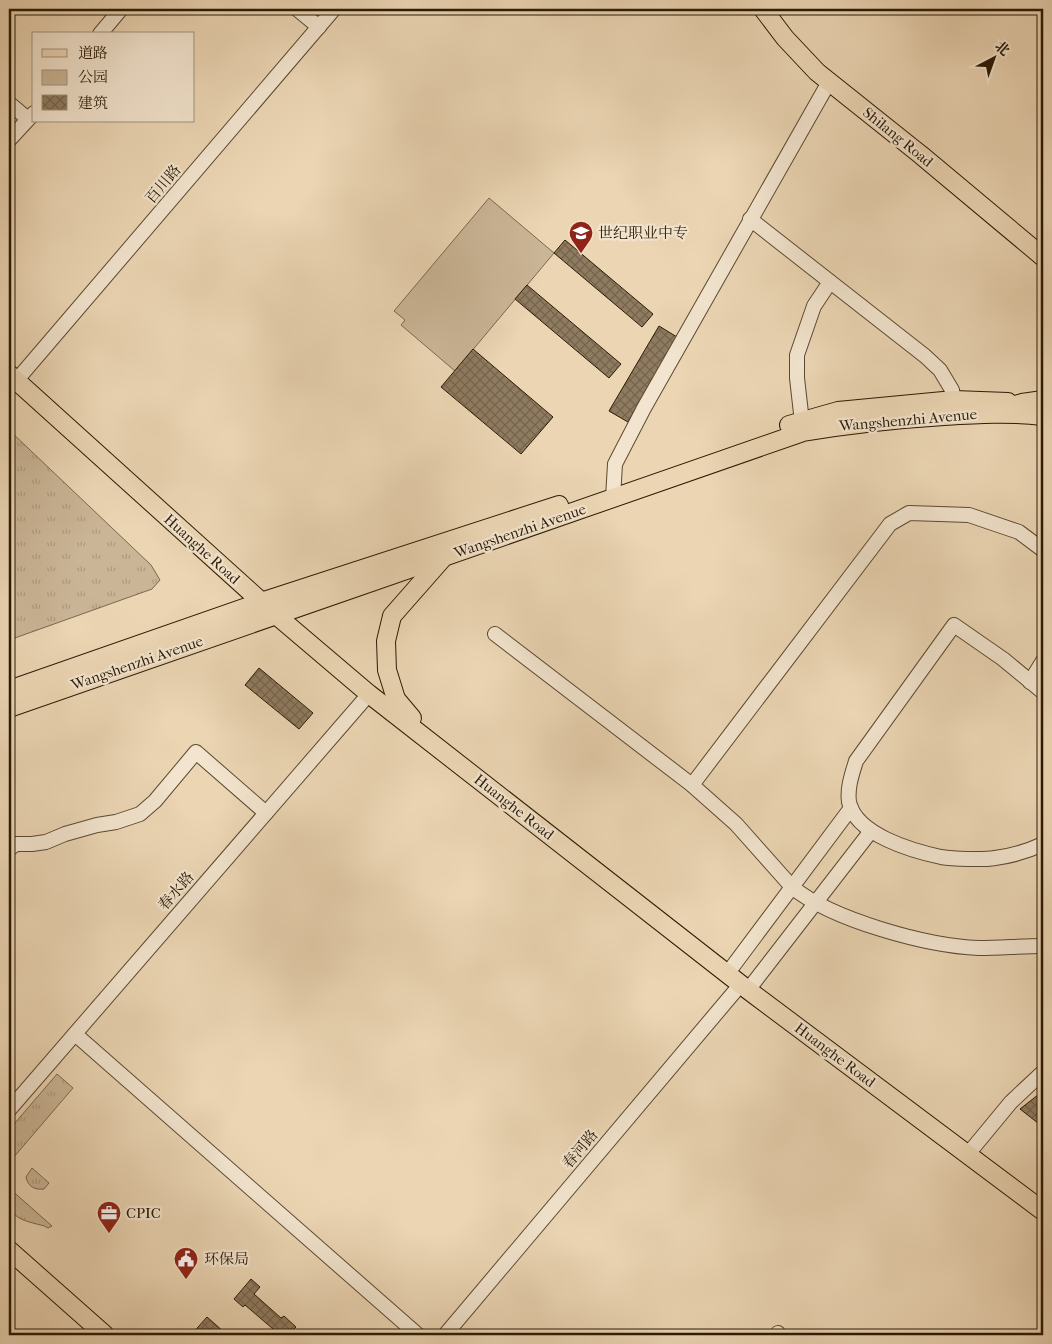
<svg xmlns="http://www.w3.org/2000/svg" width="1052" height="1344" font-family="'IM FELL French Canon','Noto Serif SC',serif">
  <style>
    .grass { fill: url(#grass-tufts); stroke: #7a684e }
    .park { fill: #cab596; stroke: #7a684e }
    .building { fill: url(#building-cross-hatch); stroke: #2b1a06 }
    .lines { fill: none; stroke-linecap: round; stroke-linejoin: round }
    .minor-casing { stroke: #5b4931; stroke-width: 16 }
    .major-casing { stroke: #2b1a06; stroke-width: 20 }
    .minor { stroke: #f2e4ce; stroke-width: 14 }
    .major { stroke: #ebd5b3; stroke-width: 18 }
    .labels { text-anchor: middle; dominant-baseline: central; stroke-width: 4.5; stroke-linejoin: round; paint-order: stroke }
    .street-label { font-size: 15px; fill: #2b1a06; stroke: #f2e4ce }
    .poi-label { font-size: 15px; fill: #2b1a06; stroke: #f2e4ce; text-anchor: start }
  </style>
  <defs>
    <pattern id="grass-tufts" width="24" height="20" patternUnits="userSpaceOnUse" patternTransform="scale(1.25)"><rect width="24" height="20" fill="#cab596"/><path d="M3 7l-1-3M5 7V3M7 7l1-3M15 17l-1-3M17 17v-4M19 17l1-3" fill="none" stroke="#ae9b80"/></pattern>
    <pattern id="building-cross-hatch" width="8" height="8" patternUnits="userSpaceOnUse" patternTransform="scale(1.25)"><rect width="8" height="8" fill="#8f7b60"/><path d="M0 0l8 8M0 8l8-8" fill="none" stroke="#75644d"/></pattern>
  </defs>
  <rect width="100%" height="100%" fill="#ebd5b3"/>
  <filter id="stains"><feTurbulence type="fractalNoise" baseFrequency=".004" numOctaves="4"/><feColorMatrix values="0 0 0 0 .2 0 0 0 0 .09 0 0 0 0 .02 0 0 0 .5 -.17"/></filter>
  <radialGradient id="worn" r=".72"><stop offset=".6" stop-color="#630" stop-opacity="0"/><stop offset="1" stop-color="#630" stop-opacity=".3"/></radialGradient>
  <g class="grass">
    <polygon points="9,430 151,565 160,580 152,589 12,639 9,629"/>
    <polygon points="57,1074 73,1088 13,1158 9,1155 9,1130"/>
    <path d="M32 1168 49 1183 44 1189C35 1190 28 1187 26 1177Z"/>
    <path d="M9 1188 52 1226 48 1228C44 1225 39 1225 33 1223 10 1217 9 1210 9 1188Z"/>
  </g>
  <polygon class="park" points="489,198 554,253 455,371 401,325 405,320 394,311"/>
  <g class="building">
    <polygon points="565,240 653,314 642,327 554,253"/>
    <polygon points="527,285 621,364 609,378 515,299"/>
    <polygon points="659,326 677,337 628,422 609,411"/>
    <polygon points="473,349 553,417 521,454 441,387"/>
    <polygon points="259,668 313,713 299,729 245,685"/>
    <polygon points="1043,1091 1043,1127 1020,1109"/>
    <polygon points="251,1279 260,1287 254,1294 281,1318 284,1316 296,1327 294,1329 302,1335 280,1335 245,1305 243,1307 234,1299"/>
    <polygon points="207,1317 224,1332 221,1335 191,1335"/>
  </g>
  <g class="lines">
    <defs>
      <g id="minor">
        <polyline points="297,9 319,27"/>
        <polyline points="100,34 121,9"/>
        <polyline points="9,103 28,119"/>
        <polyline points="9,140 34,113"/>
        <polyline points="750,219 925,356 940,370 952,390 955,410"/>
        <polyline points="16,381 334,9"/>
        <polyline points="803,431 797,378 797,355 814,306 830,282"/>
        <polyline points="613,498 615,464 644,408 829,82"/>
        <path d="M1043 550 1019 532 969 515 909 513 890 524 692 785 736 824 792 887C832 920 927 946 979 948 1000 948 1022 946 1043 946"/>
        <polyline points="495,634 692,785"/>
        <polyline points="1030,682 1043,661"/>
        <path d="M1043 692 1003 659 954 625 856 761C852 774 847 788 849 802 856 835 913 851 941 857 953 859 983 860 995 858 1011 856 1028 851 1043 844"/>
        <polyline points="9,849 16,844 32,844 46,842 65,834 97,825 116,822 140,814 155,801 196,752 266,813"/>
        <polyline points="727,974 851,808"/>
        <polyline points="748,990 871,831"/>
        <polyline points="75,1034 418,1335"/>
        <polyline points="9,1110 369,694"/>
        <polyline points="968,1154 1011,1102 1043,1072"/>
        <polyline points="445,1335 741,984"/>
        <polyline points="777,1335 778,1333"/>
      </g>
      <g id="major">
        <polyline points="763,9 785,38 817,72 921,155 1043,257"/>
        <polyline points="9,374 276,615 369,694 748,990 1043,1211"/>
        <polyline points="1000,410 1022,403 1043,400"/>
        <polyline points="789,425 838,411 954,400 1008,402"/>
        <polyline points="9,690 261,602 559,505"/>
        <path d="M9 708 803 432C850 424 896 419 944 416 977 414 1010 412 1043 416"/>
        <polyline points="412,718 396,699 387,670 386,641 392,616 443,558"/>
        <polyline points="9,1250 105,1335"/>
      </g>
    </defs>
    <use href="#minor" class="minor-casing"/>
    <use href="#major" class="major-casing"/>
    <use href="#minor" class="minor"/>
    <use href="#major" class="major"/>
  </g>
  <defs>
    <symbol id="school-pin" viewBox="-11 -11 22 30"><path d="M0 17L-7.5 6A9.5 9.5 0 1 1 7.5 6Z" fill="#8f2418" stroke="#f2e4ce"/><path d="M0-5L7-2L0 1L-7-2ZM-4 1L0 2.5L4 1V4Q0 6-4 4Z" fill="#fff"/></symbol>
    <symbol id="office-pin" viewBox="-11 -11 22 30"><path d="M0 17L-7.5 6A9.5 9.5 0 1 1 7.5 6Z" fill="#8f2418" stroke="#f2e4ce"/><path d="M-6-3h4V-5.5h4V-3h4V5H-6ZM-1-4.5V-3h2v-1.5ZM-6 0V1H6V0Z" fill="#fff"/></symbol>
    <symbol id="civic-pin" viewBox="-11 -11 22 30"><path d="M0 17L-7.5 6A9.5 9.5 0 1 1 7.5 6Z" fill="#8f2418" stroke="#f2e4ce"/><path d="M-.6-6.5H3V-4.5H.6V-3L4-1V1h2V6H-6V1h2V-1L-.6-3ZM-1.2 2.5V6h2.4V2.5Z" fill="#fff"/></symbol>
  </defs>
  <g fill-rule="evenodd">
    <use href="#school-pin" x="567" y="219" width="28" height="38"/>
    <use href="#office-pin" x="95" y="1199" width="28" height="38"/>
    <use href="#civic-pin" x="172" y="1245" width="28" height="38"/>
  </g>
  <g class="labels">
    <g class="street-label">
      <text transform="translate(898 137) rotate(39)">Shilang Road</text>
      <text transform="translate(163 184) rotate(-50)">百川路</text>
      <text transform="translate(908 420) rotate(-5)">Wangshenzhi Avenue</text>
      <text transform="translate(520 531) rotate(-19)">Wangshenzhi Avenue</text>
      <text transform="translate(202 549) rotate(42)">Huanghe Road</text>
      <text transform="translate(137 663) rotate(-19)">Wangshenzhi Avenue</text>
      <text transform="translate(514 807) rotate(38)">Huanghe Road</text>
      <text transform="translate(176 891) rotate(-49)">春水路</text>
      <text transform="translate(835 1055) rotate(37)">Huanghe Road</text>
      <text transform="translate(580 1149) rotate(-50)">春河路</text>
    </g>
    <g class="poi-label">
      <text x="598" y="233">世纪职业中专</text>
      <text x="126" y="1213">CPIC</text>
      <text x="204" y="1259">环保局</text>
    </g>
  </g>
  <rect width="1052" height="1344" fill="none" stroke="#ebd5b3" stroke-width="30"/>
  <rect x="10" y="10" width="1032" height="1324" fill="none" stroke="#2b1a06" stroke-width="2.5"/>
  <rect x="15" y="15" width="1022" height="1314" fill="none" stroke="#2b1a06"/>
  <rect x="32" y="32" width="162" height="90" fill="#f2e4ce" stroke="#a2937e"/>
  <rect x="42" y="49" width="25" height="8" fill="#ebd5b3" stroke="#a2937e"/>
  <text x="78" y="58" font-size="15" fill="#2b1a06">道路</text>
  <rect x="42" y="70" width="25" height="15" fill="#cab596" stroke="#a2937e"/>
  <text x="78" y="82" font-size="15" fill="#2b1a06">公园</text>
  <rect x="42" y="95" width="25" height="15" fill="url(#building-cross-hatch)" stroke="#a2937e"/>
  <text x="78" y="108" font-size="15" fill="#2b1a06">建筑</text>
  <g transform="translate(994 58) rotate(41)" stroke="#f2e4ce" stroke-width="4" paint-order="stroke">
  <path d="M0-4L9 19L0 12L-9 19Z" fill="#2b1a06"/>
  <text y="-8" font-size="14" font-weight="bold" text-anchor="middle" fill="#2b1a06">北</text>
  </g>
  <rect width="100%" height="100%" filter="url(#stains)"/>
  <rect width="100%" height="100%" fill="url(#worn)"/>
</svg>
